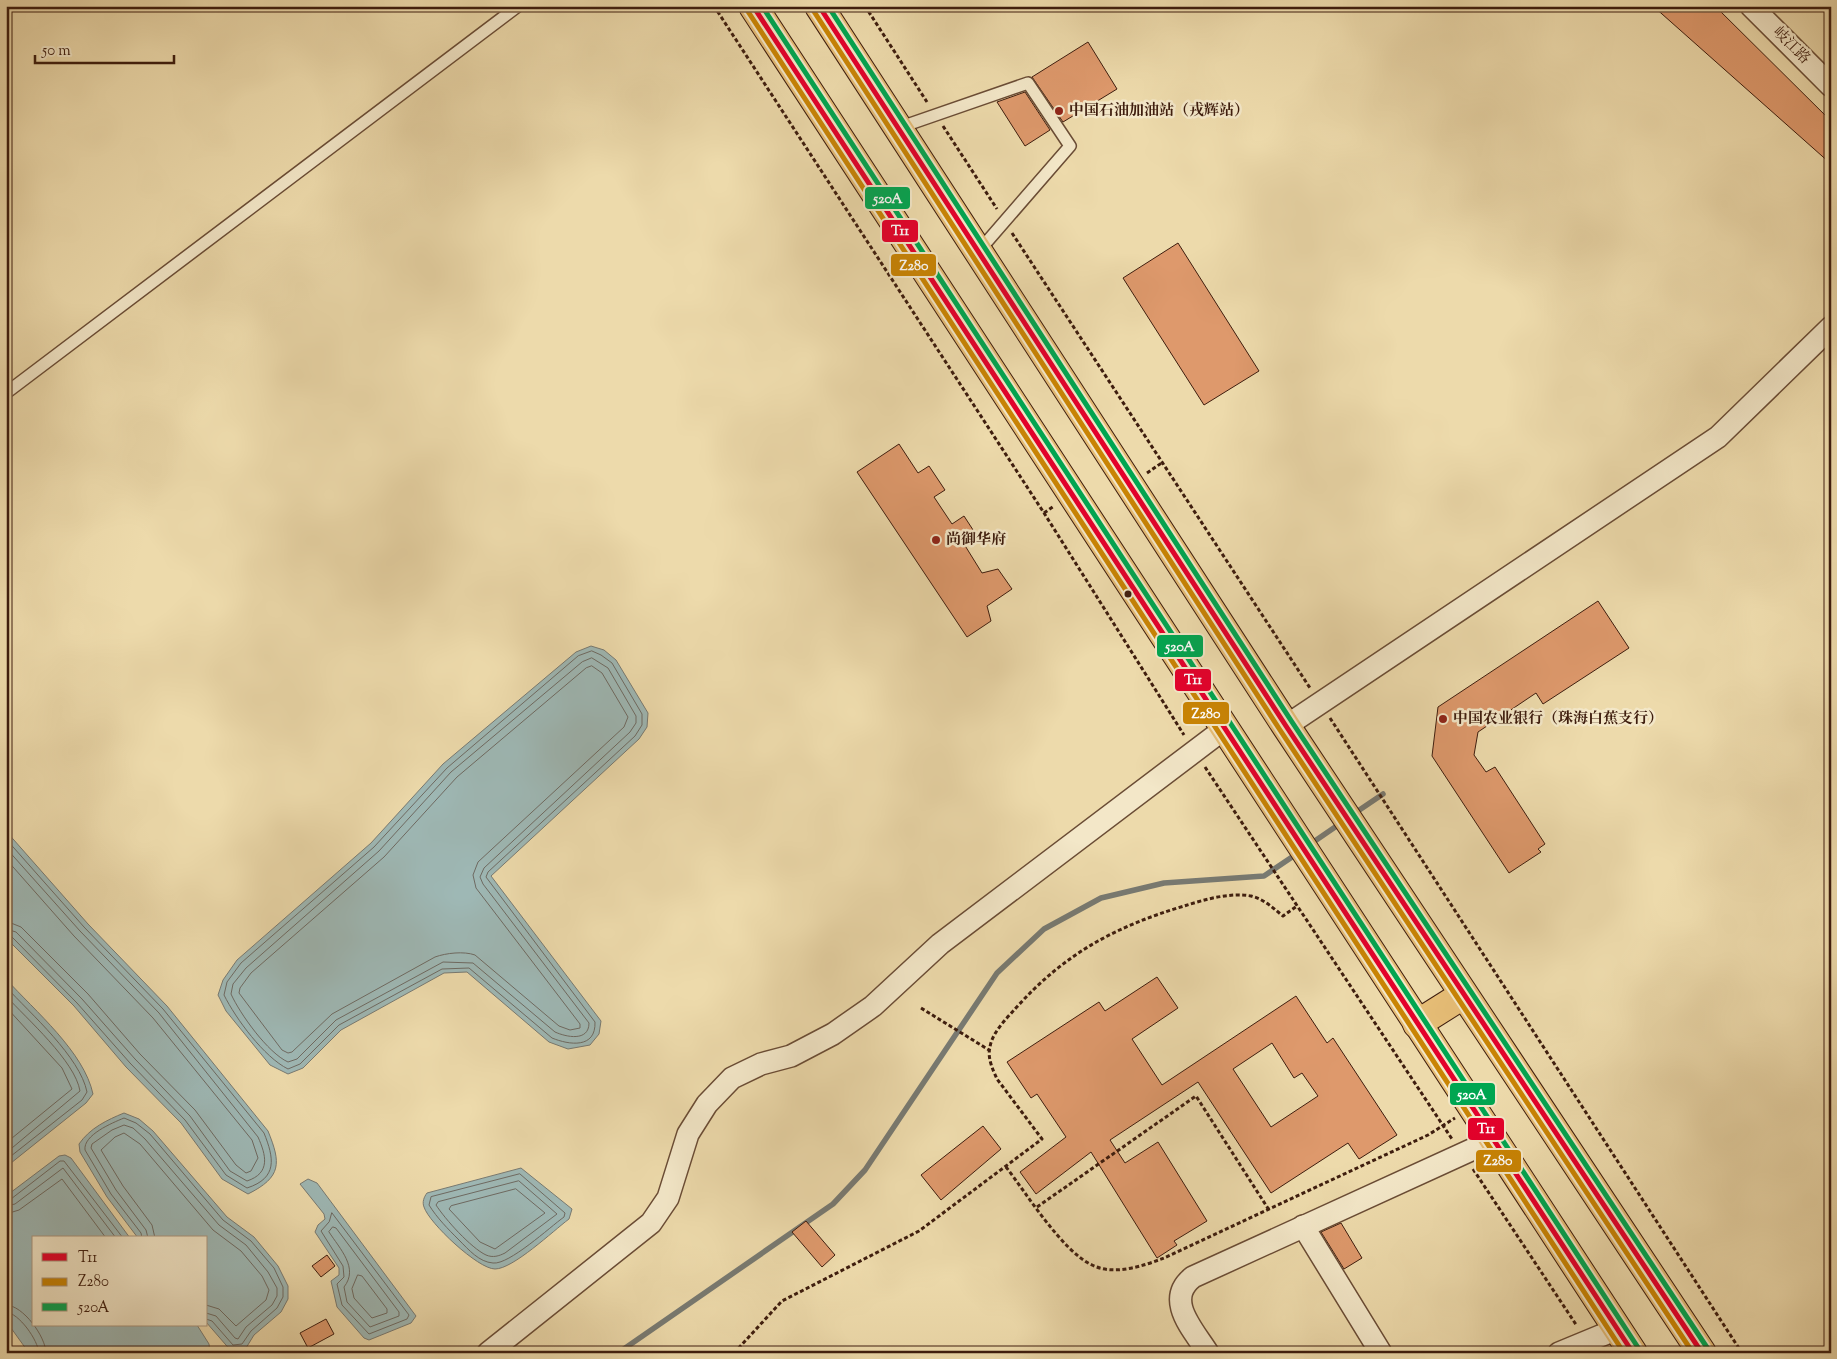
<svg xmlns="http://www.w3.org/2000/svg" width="1837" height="1359" font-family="'Sorts Mill Goudy','Noto Serif SC',serif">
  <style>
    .water { fill: #9eb8b5; stroke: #787a72 }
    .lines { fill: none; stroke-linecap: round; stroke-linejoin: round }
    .shore { stroke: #6e6a62; stroke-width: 1 }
    .stream { stroke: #787a72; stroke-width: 5.5 }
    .building { fill: #de996c; stroke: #3e1d0e; fill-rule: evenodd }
    .service-casing { stroke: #6a4c35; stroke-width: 14 }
    .minor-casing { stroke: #6a4c35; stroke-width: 24 }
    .primary-casing { stroke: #3e1d0e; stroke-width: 30 }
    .path { stroke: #3e1d0e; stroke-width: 3; stroke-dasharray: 4 2.5; stroke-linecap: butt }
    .service { stroke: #f3e7c8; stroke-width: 11 }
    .minor { stroke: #f3e7c8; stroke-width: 21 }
    .primary { stroke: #e6bd76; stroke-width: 28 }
    .bus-1-casing { stroke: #f3e7c8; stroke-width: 9 }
    .bus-2-casing { stroke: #f3e7c8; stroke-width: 9 }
    .bus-3-casing { stroke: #f3e7c8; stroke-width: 9 }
    .bus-1 { stroke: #e4002b; stroke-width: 5 }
    .bus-2 { stroke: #c98404; stroke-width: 5 }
    .bus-3 { stroke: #00a651; stroke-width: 5 }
    .poi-dot { fill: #8f2418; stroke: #f3e7c8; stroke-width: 2 }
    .bus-dot { fill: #3e1d0e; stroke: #f3e7c8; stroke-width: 2 }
    .labels { text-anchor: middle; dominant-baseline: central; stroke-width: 5; stroke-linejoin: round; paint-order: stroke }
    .street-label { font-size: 15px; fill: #3e1d0e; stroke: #f3e7c8 }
    .poi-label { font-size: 15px; font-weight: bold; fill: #3e1d0e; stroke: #f3e7c8; text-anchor: start }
    .line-badge { stroke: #f3e7c8; stroke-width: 2 }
    .badge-label { font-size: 14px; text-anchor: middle; font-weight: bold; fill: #fff }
  </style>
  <rect width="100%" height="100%" fill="#eddaab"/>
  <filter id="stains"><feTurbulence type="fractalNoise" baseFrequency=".004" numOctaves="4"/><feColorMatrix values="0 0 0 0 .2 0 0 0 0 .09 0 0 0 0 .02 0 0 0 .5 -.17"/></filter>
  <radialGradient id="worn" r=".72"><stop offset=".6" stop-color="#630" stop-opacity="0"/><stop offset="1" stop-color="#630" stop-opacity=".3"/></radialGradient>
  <g class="water">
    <polygon points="591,646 604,650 616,660 648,713 647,727 639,739 491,876 601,1021 599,1034 590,1045 568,1049 549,1042 467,972 444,973 341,1030 303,1068 288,1074 270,1065 226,1011 218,995 223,980 237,960 371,843 443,764 576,652"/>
    <path d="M6 831 88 924 167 1006 268 1131C281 1163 282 1177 248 1194L222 1179 181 1123 126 1067 74 1006 6 938Z"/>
    <path d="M6 979C35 1011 84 1052 93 1094L86 1103 6 1167Z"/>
    <path d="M124 1113 139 1119 153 1131 227 1217 254 1237 278 1266 288 1286V1299L281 1312 254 1335 246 1348 232 1352 206 1322V1238H138L107 1197 80 1152 79 1144C90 1128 107 1120 124 1113Z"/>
    <polygon points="65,1155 71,1158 130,1238 34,1238 34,1325 197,1325 209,1344 210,1353 29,1353 6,1321 6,1196 59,1156"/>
    <path d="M521 1168 572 1209 569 1219C553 1231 513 1269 495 1269 478 1269 429 1223 424 1207 422 1202 424 1197 427 1193Z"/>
    <polygon points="308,1179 317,1183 416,1316 411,1323 369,1340 364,1338 337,1307 331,1281 339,1275 339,1268 315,1232 318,1225 325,1219 324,1214 300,1184"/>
  </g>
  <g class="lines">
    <g class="shore">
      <path d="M592 651 601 655 612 663 642 714V725L635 736 488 872 486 877 595 1022C596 1049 569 1045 552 1038L469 968 442 969 339 1025 300 1064 288 1069C264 1057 236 1019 224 995L227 982 241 963 374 847 447 768 578 656Z"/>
      <path d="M592 658 608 668 636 716V723L630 732 484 868 480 877 483 884 589 1023C589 1042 566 1037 555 1032L473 963 443 962 336 1020 297 1059 288 1062C268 1053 240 1014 231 994L233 984 246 968 379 851 451 772 582 662Z"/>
      <path d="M592 666 602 673 628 717 624 727 478 862 473 875 476 888 580 1024V1028L570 1030 559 1026 475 955C464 951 446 953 435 957L332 1014 292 1052 288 1053 282 1050 239 993 240 988 251 973 384 857 457 777 586 668Z"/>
      <path d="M6 839 84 927 163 1009 264 1133C274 1158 278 1178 247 1188L226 1175 185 1120 130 1063 77 1003 12 937 6 935"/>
      <path d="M6 848 80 931 159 1013 258 1137C266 1155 271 1173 247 1181L230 1171 190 1116 135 1059 82 999 16 932 6 929"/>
      <polyline points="6,859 74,936 153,1018 252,1140 258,1158 251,1171 246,1173 236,1165 195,1110 140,1054 88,994 21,927 6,921"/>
      <path d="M6 987C31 1014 80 1057 87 1092L82 1100 6 1160"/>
      <path d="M6 996C27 1019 75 1061 80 1091L6 1153"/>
      <polyline points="6,1007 62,1068 72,1089 6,1143"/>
      <path d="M520 1174 565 1213 564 1217C550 1227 509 1265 493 1263 479 1262 469 1250 459 1240 448 1229 437 1218 429 1205L431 1197Z"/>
      <path d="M519 1181 557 1214 505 1253C499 1256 493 1258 486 1255 471 1248 445 1219 436 1205L438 1202Z"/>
      <polygon points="516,1189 545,1213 495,1249 480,1242 449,1209 451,1206"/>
      <polyline points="6,1200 11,1199 60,1161 64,1161 123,1238"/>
      <polyline points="6,1206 15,1204 63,1168 116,1238"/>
      <polygon points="332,1213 409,1315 407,1319 369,1334 342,1305 337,1284 344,1277 343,1266 321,1231 329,1222"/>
      <polyline points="6,1214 19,1210 62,1179 106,1238"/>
      <path d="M333 1227 336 1228 399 1312V1316L370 1327 347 1302 344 1287C359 1268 340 1249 329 1232Z"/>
      <path d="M142 1238 141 1233 111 1194 85 1150C83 1135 112 1123 124 1118L136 1123 150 1134 223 1220 251 1241 274 1268 283 1287V1297L277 1308 251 1331 242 1344 233 1345 212 1321 206 1319"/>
      <polyline points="148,1238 146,1230 116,1190 91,1148 92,1144 112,1130 124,1125 133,1128 145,1139 219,1225 246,1245 268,1272 277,1288 277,1296 272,1305 246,1327 238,1339 235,1338 216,1316 206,1313"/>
      <polyline points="155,1238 152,1225 123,1186 101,1150 115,1137 124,1133 140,1144 213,1230 241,1251 262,1276 269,1290 266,1300 236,1326 219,1309 206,1305"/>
      <polygon points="358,1275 362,1276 387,1309 387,1313 372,1318 354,1298 352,1289"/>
      <path d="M6 1305C23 1305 46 1337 46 1353"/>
      <path d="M6 1312C19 1313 38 1340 39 1353"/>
    </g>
    <g class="stream">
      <polyline points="1352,815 1383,794"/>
      <polyline points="1309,845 1341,823"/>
      <polyline points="618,1353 833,1204 865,1170 997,973 1044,929 1101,898 1164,883 1264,876 1298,853"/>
    </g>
  </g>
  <g class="building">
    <polygon points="1653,6 1715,6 1831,121 1831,164"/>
    <polygon points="1088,42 1117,89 1063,122 1032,77"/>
    <polygon points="1025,92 1050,130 1025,146 997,102"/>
    <polygon points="1178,243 1259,371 1204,405 1123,278"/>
    <polygon points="899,444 918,473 929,466 945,490 934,497 952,524 964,516 977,536 964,544 982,573 998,569 1012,589 987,606 991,621 967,637 857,472"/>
    <polygon points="1598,601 1629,648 1543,704 1536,693 1478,732 1474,755 1486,772 1495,767 1545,844 1538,849 1541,852 1509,873 1432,756 1438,707"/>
    <path d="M1157 977 1178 1008 1132 1039 1162 1085 1296 996 1327 1043 1333 1038 1397 1135 1359 1159 1348 1143 1271 1193 1198 1082 1110 1140 1125 1163 1158 1142 1207 1221 1174 1241 1177 1245 1157 1258 1091 1152 1036 1194 1020 1172 1066 1137 1037 1094 1031 1098 1007 1062 1099 1002 1105 1011ZM1272 1043 1294 1078 1302 1073 1318 1096 1271 1127 1233 1069Z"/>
    <polygon points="983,1126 1001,1149 941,1200 921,1175"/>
    <polygon points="806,1221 835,1255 822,1267 792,1232"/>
    <polygon points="1341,1223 1362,1258 1344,1269 1321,1232"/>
    <polygon points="327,1255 335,1266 321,1277 312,1266"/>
    <polygon points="326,1319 334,1334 308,1348 300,1333"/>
  </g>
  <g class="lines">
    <defs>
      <g id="service">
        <polyline points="898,128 1028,83 1070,146 978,252"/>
        <polyline points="6,393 518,6"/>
      </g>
      <g id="minor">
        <polyline points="1751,6 1831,86"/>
        <polyline points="1286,726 1718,437 1831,327"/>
        <polyline points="1303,1226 1381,1353"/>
        <polyline points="488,1353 651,1223 668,1198 688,1134 707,1104 732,1078 761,1064 791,1056 833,1034 873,1006 940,944 1224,729"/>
        <path d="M1208 1353C1193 1329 1164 1300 1193 1277L1493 1140"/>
        <polyline points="1559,1353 1617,1329"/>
      </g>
      <g id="primary">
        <polyline points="753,6 1633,1353"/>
        <polyline points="819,6 1286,726 1702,1353"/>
        <polyline points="1417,1024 1463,995"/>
      </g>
    </defs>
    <use href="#service" class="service-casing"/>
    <use href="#minor" class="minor-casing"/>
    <use href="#primary" class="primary-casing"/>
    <g class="path">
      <polyline points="714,6 1044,513 1184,735"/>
      <polyline points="865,6 927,102"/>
      <polyline points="943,126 997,209"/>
      <polyline points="1012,233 1310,688"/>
      <polyline points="1147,473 1163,462"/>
      <polyline points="1044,513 1054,506"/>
      <polyline points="1330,718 1742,1353"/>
      <polyline points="1205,767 1452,1139"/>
      <polyline points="921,1008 989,1050"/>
      <path d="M1006 1167C1027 1194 1062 1251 1092 1265 1114 1276 1143 1266 1164 1258L1428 1135 1455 1118"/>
      <polyline points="1473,1169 1577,1326"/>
      <polyline points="1037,1207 1196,1096 1269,1210"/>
      <path d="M734 1353 782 1301 919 1231 1042 1139 997 1079C993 1070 987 1058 990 1047 992 1033 1006 1019 1015 1009 1064 954 1114 927 1184 906 1203 900 1230 892 1251 896 1264 899 1273 908 1283 916L1297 906"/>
    </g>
    <use href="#service" class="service"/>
    <use href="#minor" class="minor"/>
    <use href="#primary" class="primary"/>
    <defs>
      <g id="bus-1">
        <polyline points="753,6 1633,1353"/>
        <polyline points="819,6 1286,726 1702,1353"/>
      </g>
      <g id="bus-2">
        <polyline points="747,10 1624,1353"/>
        <polyline points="813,10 1280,730 1693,1353"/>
      </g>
      <g id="bus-3">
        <polyline points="762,6 1639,1349"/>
        <polyline points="828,6 1292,722 1708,1349"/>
      </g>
    </defs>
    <use href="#bus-1" class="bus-1-casing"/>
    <use href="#bus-2" class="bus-2-casing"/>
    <use href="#bus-3" class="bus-3-casing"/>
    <use href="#bus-1" class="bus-1"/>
    <use href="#bus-2" class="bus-2"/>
    <use href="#bus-3" class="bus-3"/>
  </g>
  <g class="poi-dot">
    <circle cx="1059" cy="111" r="5"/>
    <circle cx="936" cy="540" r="5"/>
    <circle cx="1443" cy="719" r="5"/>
  </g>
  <circle class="bus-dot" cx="1128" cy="594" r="4.5"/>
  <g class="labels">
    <g class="street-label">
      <text transform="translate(1791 46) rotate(45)">岐江路</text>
    </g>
    <g class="poi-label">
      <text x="1069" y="111">中国石油加油站（戎辉站）</text>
      <text x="946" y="540">尚御华府</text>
      <text x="1453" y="719">中国农业银行（珠海白蕉支行）</text>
    </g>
  </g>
  <g class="line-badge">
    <rect x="864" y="186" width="47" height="24" rx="5" fill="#00a651"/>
    <rect x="881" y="219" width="38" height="24" rx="5" fill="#e4002b"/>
    <rect x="890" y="253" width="47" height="24" rx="5" fill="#c98404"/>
    <rect x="1156" y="634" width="48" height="24" rx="5" fill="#00a651"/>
    <rect x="1174" y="668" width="38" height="24" rx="5" fill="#e4002b"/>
    <rect x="1182" y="701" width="48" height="24" rx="5" fill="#c98404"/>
    <rect x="1449" y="1082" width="47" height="24" rx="5" fill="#00a651"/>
    <rect x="1467" y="1117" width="38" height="24" rx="5" fill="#e4002b"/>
    <rect x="1475" y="1149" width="47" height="24" rx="5" fill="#c98404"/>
  </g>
  <g class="badge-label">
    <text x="888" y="203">520A</text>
    <text x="900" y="235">T11</text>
    <text x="914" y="270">Z280</text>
    <text x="1180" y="651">520A</text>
    <text x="1193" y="684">T11</text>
    <text x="1206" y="718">Z280</text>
    <text x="1472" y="1099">520A</text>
    <text x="1486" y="1133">T11</text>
    <text x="1498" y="1165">Z280</text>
  </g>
  <rect width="1837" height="1359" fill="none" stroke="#eddaab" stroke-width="25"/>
  <rect x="8" y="8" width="1822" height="1344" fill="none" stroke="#3e1d0e" stroke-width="2.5"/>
  <rect x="12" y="12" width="1812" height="1334" fill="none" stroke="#3e1d0e"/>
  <rect x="32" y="1236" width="175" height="90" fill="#f3e7c8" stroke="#ab967e"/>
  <rect x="42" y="1253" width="25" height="8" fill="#e4002b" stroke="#ab967e"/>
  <text x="78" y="1262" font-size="15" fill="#3e1d0e">T11</text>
  <rect x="42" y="1278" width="25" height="8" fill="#c98404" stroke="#ab967e"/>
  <text x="78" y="1286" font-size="15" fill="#3e1d0e">Z280</text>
  <rect x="42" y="1303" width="25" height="8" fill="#00a651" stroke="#ab967e"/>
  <text x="78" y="1312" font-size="15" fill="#3e1d0e">520A</text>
  <path d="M35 55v8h139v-8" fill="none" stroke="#3e1d0e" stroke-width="2.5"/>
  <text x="42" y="55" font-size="15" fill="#3e1d0e" stroke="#f3e7c8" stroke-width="4" paint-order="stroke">50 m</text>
  <rect width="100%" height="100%" filter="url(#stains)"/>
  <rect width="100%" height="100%" fill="url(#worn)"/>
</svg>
